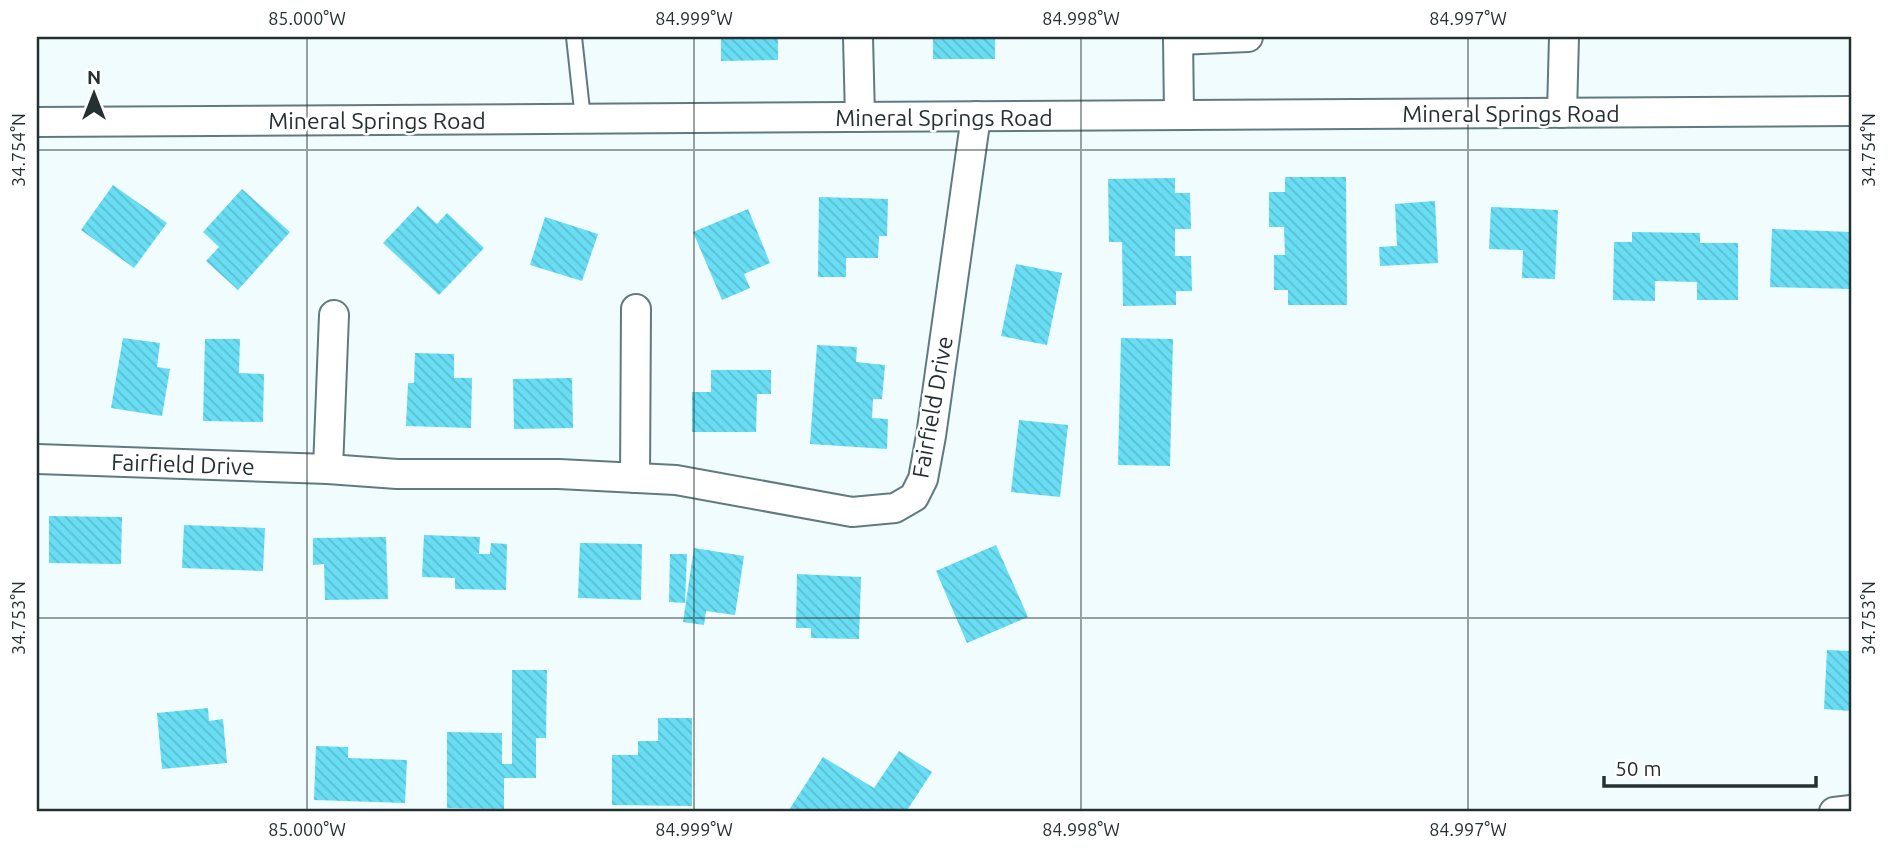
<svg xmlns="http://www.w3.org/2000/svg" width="1888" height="849" font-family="Ubuntu,sans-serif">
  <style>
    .building { fill: url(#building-back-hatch) }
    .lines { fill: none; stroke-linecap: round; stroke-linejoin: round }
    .service-casing { stroke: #617a80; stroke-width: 18 }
    .minor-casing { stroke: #617a80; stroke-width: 32 }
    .service { stroke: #fff; stroke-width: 14 }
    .minor { stroke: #fff; stroke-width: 28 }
    .ticks { fill: none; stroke: #253032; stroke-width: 2; stroke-opacity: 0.45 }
    .labels { text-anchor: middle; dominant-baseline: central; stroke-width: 5; stroke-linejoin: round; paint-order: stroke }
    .street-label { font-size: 23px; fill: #253032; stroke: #fff }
    .neatline { fill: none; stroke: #253032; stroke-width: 2.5 }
    .ticks-label { font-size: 18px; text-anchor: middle; fill: #253032 }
  </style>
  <defs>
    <pattern id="building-back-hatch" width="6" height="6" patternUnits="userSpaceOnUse" patternTransform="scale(1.75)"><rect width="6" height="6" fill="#68ddf3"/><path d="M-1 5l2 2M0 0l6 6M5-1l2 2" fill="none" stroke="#5abed1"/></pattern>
  </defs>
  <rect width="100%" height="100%" fill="#f0fcfe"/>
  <g class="building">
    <polygon points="721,37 778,37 778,60 721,61"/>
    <rect x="933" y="37" width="62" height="22"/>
    <polygon points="1285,177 1346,177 1347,305 1288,305 1288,290 1274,290 1274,255 1285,255 1284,227 1269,227 1269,192 1285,192"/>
    <polygon points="1175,178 1175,193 1190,193 1191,229 1175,229 1175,256 1191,256 1192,291 1176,291 1176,305 1123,306 1122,242 1109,242 1108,179"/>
    <polygon points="113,185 167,223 134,268 81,230"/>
    <polygon points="242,189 290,232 238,290 206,261 219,247 203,232"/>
    <polygon points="819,197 888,199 887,236 879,236 878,258 846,258 846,277 818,277"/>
    <polygon points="1435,201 1438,263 1380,266 1379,247 1397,246 1395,204"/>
    <polygon points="418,206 437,224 447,213 484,248 439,295 383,243"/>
    <polygon points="1491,207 1558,210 1555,279 1522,278 1523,250 1489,249"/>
    <polygon points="748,209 770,263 744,274 750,288 722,300 693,232"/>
    <polygon points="545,217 598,234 582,281 530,265"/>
    <polygon points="1772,229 1851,232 1851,289 1770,287"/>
    <polygon points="1632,232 1700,233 1700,243 1738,243 1738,300 1697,300 1697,282 1655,281 1655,301 1613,300 1614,242 1632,242"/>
    <polygon points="1016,264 1062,273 1047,345 1001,336"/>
    <polygon points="123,338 160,343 157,367 170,369 162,416 111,408"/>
    <polygon points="1121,338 1173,339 1170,466 1118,465"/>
    <polygon points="205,339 240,339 239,373 264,374 263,422 203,421"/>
    <polygon points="817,345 857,347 856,362 885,365 882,399 873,399 872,418 888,419 887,449 810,444"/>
    <polygon points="415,353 454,354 454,378 472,378 471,428 406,426 408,383 414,383"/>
    <polygon points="711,370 771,370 771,394 757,394 756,432 692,432 692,392 711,392"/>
    <polygon points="572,378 573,428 514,429 513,379"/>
    <polygon points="1019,420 1068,425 1060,497 1011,492"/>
    <polygon points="49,516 122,517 121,564 49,563"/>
    <polygon points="184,525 265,528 263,571 182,568"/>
    <polygon points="424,535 480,537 479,554 490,554 491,543 507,544 506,590 455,589 455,578 422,577"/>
    <polygon points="386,537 388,599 325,600 324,564 313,565 313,538"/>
    <polygon points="580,543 642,544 641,600 578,598"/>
    <polygon points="996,545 1028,617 967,643 936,571"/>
    <polygon points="694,548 744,556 735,615 706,611 704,625 683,622"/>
    <polygon points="670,554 687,554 685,603 669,602"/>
    <polygon points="797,574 861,577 859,639 811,638 811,628 796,628"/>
    <polygon points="1827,650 1851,651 1851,711 1824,709"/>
    <polygon points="512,670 547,670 546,738 536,738 536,778 504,778 504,809 447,808 447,732 502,733 502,764 512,764"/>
    <polygon points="208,708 209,721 223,719 227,763 162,769 157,713"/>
    <polygon points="658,718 692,718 692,806 612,805 612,755 638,755 638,741 658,741"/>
    <polygon points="316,746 348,747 348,758 407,760 405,803 314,800"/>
    <polygon points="899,751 932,772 906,812 789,810 823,757 874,788"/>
  </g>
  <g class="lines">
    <defs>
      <polyline id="service" points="574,37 583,119"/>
      <g id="minor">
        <polyline points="858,37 860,117"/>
        <polyline points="1178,37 1179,115"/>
        <polyline points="1178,40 1248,37"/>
        <polyline points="1562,113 1564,37"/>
        <polyline points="37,122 1851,111"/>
        <polyline points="37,459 328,469 397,474 559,474 676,480 852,512 895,508 914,497 923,479 931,436 976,116"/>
        <polyline points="328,469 334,315"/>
        <polyline points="635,478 636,309"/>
        <polyline points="1834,812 1851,810"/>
      </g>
    </defs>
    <use href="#service" class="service-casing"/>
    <use href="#minor" class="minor-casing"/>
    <use href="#service" class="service"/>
    <use href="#minor" class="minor"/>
  </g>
  <path class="ticks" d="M307 37V812M694 37V812M1081 37V812M1468 37V812M37 150H1851M37 618H1851"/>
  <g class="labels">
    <g class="street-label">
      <text x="1511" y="113">Mineral Springs Road</text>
      <text x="944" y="117">Mineral Springs Road</text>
      <text x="377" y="120">Mineral Springs Road</text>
      <text transform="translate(932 407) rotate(-80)">Fairfield Drive</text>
      <text transform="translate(183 464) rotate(2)">Fairfield Drive</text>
    </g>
  </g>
  <rect width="1888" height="849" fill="none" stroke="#ffffff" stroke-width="77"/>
  <g transform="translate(94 94)" stroke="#ffffff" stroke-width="5" paint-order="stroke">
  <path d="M0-5L12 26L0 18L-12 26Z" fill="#253032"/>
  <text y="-10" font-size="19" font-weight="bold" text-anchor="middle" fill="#253032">N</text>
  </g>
  <path d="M1604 776v10h212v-10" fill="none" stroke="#253032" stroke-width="3.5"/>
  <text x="1615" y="776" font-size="21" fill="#253032" stroke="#ffffff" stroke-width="5" paint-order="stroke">50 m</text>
  <rect x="38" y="38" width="1812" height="772" class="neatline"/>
  <g class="ticks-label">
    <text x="307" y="25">85.000°W</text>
    <text x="694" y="25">84.999°W</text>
    <text x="1081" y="25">84.998°W</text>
    <text x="1468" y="25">84.997°W</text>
    <text transform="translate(19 150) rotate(-90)" y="6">34.754°N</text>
    <text transform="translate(1869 150) rotate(-90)" y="6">34.754°N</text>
    <text transform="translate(19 618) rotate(-90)" y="6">34.753°N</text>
    <text transform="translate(1869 618) rotate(-90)" y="6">34.753°N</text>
    <text x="307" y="836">85.000°W</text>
    <text x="694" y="836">84.999°W</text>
    <text x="1081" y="836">84.998°W</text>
    <text x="1468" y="836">84.997°W</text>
  </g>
</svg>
